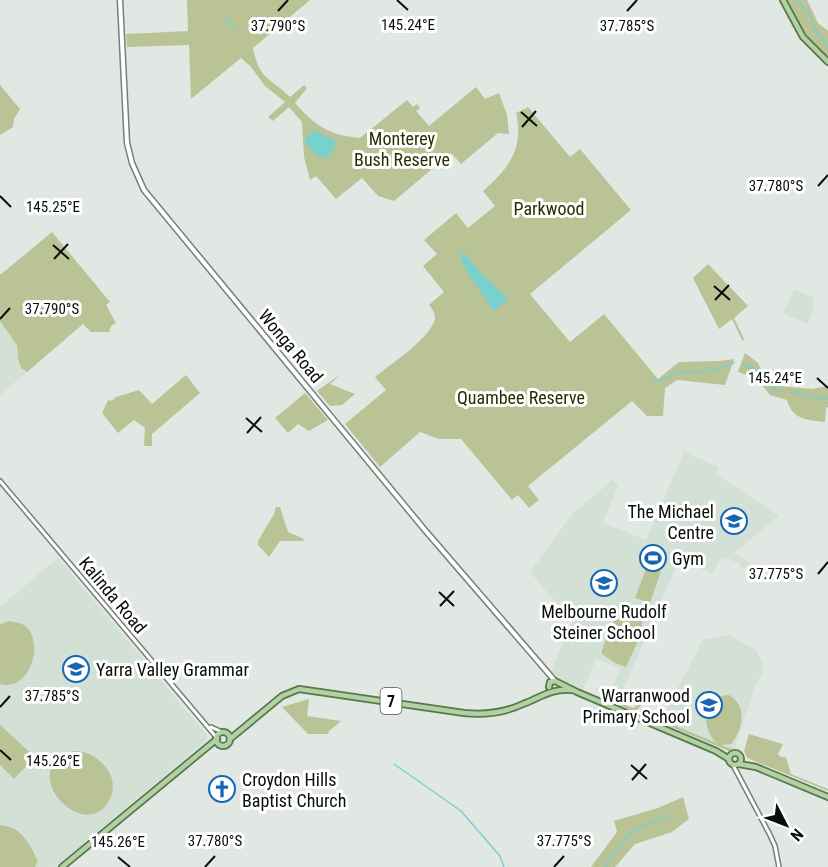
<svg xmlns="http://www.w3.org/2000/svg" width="828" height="867" font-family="'Roboto Condensed',sans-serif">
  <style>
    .built { fill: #d2e0d6 }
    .green { fill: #bac396 }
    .water { fill: #78d0cf }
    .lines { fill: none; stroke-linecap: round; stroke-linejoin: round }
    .stream { stroke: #78d0cf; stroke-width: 1.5 }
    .tertiary-casing { stroke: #797f7b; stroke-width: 6 }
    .secondary-casing { stroke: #797f7b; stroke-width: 7 }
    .primary-casing { stroke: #577949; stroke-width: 8 }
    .tertiary { stroke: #fff; stroke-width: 3 }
    .secondary { stroke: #fff; stroke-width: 4 }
    .primary { stroke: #b3d1a6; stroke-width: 4.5 }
    .ticks { fill: none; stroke: #0a0d0b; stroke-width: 2 }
    .labels { text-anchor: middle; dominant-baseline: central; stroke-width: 6; stroke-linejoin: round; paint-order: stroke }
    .shield { fill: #fff; stroke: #545654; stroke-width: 1.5 }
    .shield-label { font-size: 16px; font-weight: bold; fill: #0a0d0b }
    .park-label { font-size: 18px; fill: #292f00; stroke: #fff }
    .street-label { font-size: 18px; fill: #0a0d0b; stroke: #fff }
    .poi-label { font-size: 18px; fill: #0a0d0b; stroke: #fff; text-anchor: start }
    .ticks-label { font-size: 15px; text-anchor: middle; fill: #0a0d0b; stroke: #fff; stroke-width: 6; stroke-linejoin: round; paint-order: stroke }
  </style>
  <rect width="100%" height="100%" fill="#e1e8e3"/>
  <g class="built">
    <polygon points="794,289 814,298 814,308 808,324 783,313"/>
    <polygon points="0,321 17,345 18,359 21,368 27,372 0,395"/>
    <polygon points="684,452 719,467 716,474 779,516 734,553 751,563 743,569 739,563 722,557 712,573 679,560 617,704 607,700 620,668 596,659 583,690 559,679 551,671 572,622 530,572 573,513 613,480 618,486 603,523 646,540"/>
    <polygon points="58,558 207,735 206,741 55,867 0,867 0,607"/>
    <polygon points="729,635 757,651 763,665 762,673 754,689 735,748 732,749 661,720 703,640"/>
  </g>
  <g class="green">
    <path d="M187 0H310L253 48C260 81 269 76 290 97L304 85 307 88 295 103C316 126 328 135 360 138L407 100 413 107 417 104 420 108 416 111 429 126 476 87 485 99 499 93 507 115 509 134 498 133 461 164 451 153 394 201 378 196 362 178 336 199 316 176 310 180 304 157 302 122 289 107 273 121 268 117 285 102 265 86 251 67 241 58 191 99 189 45 127 47 126 34 188 31Z"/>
    <path d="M786 0H807L818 23 828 31V56C809 42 796 22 786 0Z"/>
    <polygon points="0,85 20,109 14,119 13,127 0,135"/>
    <path d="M528 107 570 157 580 149 631 210 530 294 570 342 604 314 658 379 679 362 720 361 734 359 725 385 677 380 665 388 663 416H647L632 401 528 486 539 500 529 508 518 495 512 500 461 439H439L420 432 380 467 345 424 386 390 375 377C392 363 426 341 434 322 437 315 433 310 429 305L444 292 423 266 437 254 424 240 456 213 468 228 495 206 483 191C509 168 524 149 516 113Z"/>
    <polygon points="52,232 110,302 106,305 116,323 111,326 109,332 91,332 83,324 27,372 21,368 18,359 17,345 0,321 0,275"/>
    <polygon points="708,264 748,306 734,318 744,339 743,342 732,319 719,329 693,278"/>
    <path d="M745 353 758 363 762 371 778 386 812 389 828 386V407L826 408 825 422C808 420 792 420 787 400L770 395 763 386 750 376 738 372Z"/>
    <polygon points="341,374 330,384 355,394 342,405 330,406 317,391"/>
    <polygon points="186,375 200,393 152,434 152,446 144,446 145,428 134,420 118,433 102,413 108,400 112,401 116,397 139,390 152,404"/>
    <polygon points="305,393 328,420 309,431 298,424 288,433 275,418"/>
    <polygon points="276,507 280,507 288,532 304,539 303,541 280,541 269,557 258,545 258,541 274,514"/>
    <polygon points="647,566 661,571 650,603 635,598"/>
    <polygon points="625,603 634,607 643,620 638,641 626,667 615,663 602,654 602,650 619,608"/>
    <path d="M8 621C15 622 25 623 29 630 43 650 27 692 0 684V625Z"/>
    <path d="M729 695C748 706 743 730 731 744L721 745 732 749 729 751 617 704 618 702 633 708 642 702 643 703 637 710 717 743C700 728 702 696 729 695Z"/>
    <polygon points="309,699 307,716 341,721 328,732 329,734 308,734 282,707"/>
    <polygon points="0,725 35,757 14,779 0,765"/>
    <polygon points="749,734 783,744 778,754 781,757 786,757 791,774 828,789 828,791 747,758 744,751"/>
    <path d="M75 751C89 751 102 760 109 772 114 780 114 791 110 799 85 849 11 766 75 751Z"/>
    <polygon points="683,797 689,819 672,832 635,844 615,867 591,867 617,832 614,821 658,808"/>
    <path d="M0 825C22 827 29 843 38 861L35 867H0Z"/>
  </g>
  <g class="water">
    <polygon points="314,130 334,140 336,144 331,153 326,158 317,156 305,142 305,139"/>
    <polygon points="461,252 466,255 478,270 508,299 493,311 462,263"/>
  </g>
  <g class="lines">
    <g class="stream">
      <polyline points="797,0 810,16 814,28 828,47"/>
      <polyline points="225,19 230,22 234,28"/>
      <polyline points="743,364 758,371 774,389 781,391"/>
      <polyline points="651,381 659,381 675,373 708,371 734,363"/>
      <polyline points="791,392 817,398 828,398"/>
      <polyline points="394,764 461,811 500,856 504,867"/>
      <polyline points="606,867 608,861 632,831 668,816"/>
    </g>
    <defs>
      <g id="tertiary">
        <polyline points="0,481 217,738"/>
        <polyline points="211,727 222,732"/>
        <polyline points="733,765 770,835 775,846 779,867"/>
      </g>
      <polyline id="secondary" points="120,0 127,143 132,163 144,190 424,529 555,681"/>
      <g id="primary">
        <polyline points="783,0 803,37 828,62"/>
        <polyline points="549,687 550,682 555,681 577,692 716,751 729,759"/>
        <circle cx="223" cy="739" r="7"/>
        <path d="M230 739 282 696 299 689 464 713C485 715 504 713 523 704 541 697 553 688 572 690"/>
        <circle cx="735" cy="759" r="6"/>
        <polyline points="739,764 756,767 828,797"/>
        <polyline points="62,867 217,739"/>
      </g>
    </defs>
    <use href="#tertiary" class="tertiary-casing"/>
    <use href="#secondary" class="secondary-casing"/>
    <use href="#primary" class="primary-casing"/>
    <use href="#tertiary" class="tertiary"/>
    <use href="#secondary" class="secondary"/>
    <use href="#primary" class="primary"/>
  </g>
  <path class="ticks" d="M397 0 408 10M278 11 288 0M627 11 637 0M521 112 537 126M522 127 536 111M818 186 828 175M0 196 11 207M53 245 69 259M54 259 68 244M714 286 730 300M715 300 729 285M0 319 10 308M817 378 828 388M246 418 262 432M247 433 261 417M818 574 828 562M439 592 454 606M440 606 454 591M0 707 10 696M0 750 11 760M631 765 647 779M632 780 646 764M118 857 130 867M205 867 215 856M554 867 564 856"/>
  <defs>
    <symbol id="university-ring" viewBox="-11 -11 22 22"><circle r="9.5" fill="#fff" stroke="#1567b5" stroke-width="1.5"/><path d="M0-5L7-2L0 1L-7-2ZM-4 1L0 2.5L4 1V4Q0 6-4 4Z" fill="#1567b5"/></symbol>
    <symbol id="stadium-ring" viewBox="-11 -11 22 22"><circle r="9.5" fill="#fff" stroke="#1567b5" stroke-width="1.5"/><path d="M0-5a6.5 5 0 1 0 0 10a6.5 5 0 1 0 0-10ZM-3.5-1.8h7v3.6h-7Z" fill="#1567b5"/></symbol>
    <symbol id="school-ring" viewBox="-11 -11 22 22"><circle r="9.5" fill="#fff" stroke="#1567b5" stroke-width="1.5"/><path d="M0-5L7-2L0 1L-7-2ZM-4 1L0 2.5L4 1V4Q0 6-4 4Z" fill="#1567b5"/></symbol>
    <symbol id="church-ring" viewBox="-11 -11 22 22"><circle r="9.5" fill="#fff" stroke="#1567b5" stroke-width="1.5"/><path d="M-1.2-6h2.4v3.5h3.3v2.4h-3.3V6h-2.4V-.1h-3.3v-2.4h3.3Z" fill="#1567b5"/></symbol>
  </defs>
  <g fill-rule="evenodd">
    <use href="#university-ring" x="719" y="506" width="30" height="30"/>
    <use href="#stadium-ring" x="638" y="543" width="30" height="30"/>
    <use href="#school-ring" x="589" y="568" width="30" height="30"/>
    <use href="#school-ring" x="61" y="654" width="30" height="30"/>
    <use href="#school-ring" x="694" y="690" width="30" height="30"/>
    <use href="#church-ring" x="207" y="774" width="30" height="30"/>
  </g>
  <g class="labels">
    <rect class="shield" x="380.5" y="688" width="21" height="26" rx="4.5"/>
    <g class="shield-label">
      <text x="391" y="701">7</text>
    </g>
    <g class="park-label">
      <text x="402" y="138">Monterey<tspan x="402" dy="21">Bush Reserve</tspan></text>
      <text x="549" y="208">Parkwood</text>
      <text x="521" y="397">Quambee Reserve</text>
    </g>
    <g class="street-label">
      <text transform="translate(291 346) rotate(50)">Wonga Road</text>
      <text transform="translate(113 595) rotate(50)">Kalinda Road</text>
    </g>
    <g class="poi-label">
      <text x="714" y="511" text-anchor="end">The Michael<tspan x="714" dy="21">Centre</tspan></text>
      <text x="672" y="558">Gym</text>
      <text x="604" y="611" text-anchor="middle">Melbourne Rudolf<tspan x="604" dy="21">Steiner School</tspan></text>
      <text x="96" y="669">Yarra Valley Grammar</text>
      <text x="690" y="695" text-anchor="end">Warranwood<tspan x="690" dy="21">Primary School</tspan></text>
      <text x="242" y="779">Croydon Hills<tspan x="242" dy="21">Baptist Church</tspan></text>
    </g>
  </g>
  <g class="ticks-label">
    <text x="408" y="30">145.24°E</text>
    <text x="278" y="31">37.790°S</text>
    <text x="627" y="31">37.785°S</text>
    <text x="776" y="191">37.780°S</text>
    <text x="53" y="212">145.25°E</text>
    <text x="52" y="314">37.790°S</text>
    <text x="775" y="383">145.24°E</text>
    <text x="776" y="579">37.775°S</text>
    <text x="52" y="701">37.785°S</text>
    <text x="53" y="766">145.26°E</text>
    <text x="215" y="846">37.780°S</text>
    <text x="564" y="846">37.775°S</text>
    <text x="118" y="847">145.26°E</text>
  </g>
  <g transform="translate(786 825) rotate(132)" stroke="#ffffff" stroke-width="4.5" paint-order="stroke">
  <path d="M0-4.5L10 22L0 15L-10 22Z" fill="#0a0d0b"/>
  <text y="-9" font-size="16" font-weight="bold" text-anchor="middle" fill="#0a0d0b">N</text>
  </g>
</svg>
